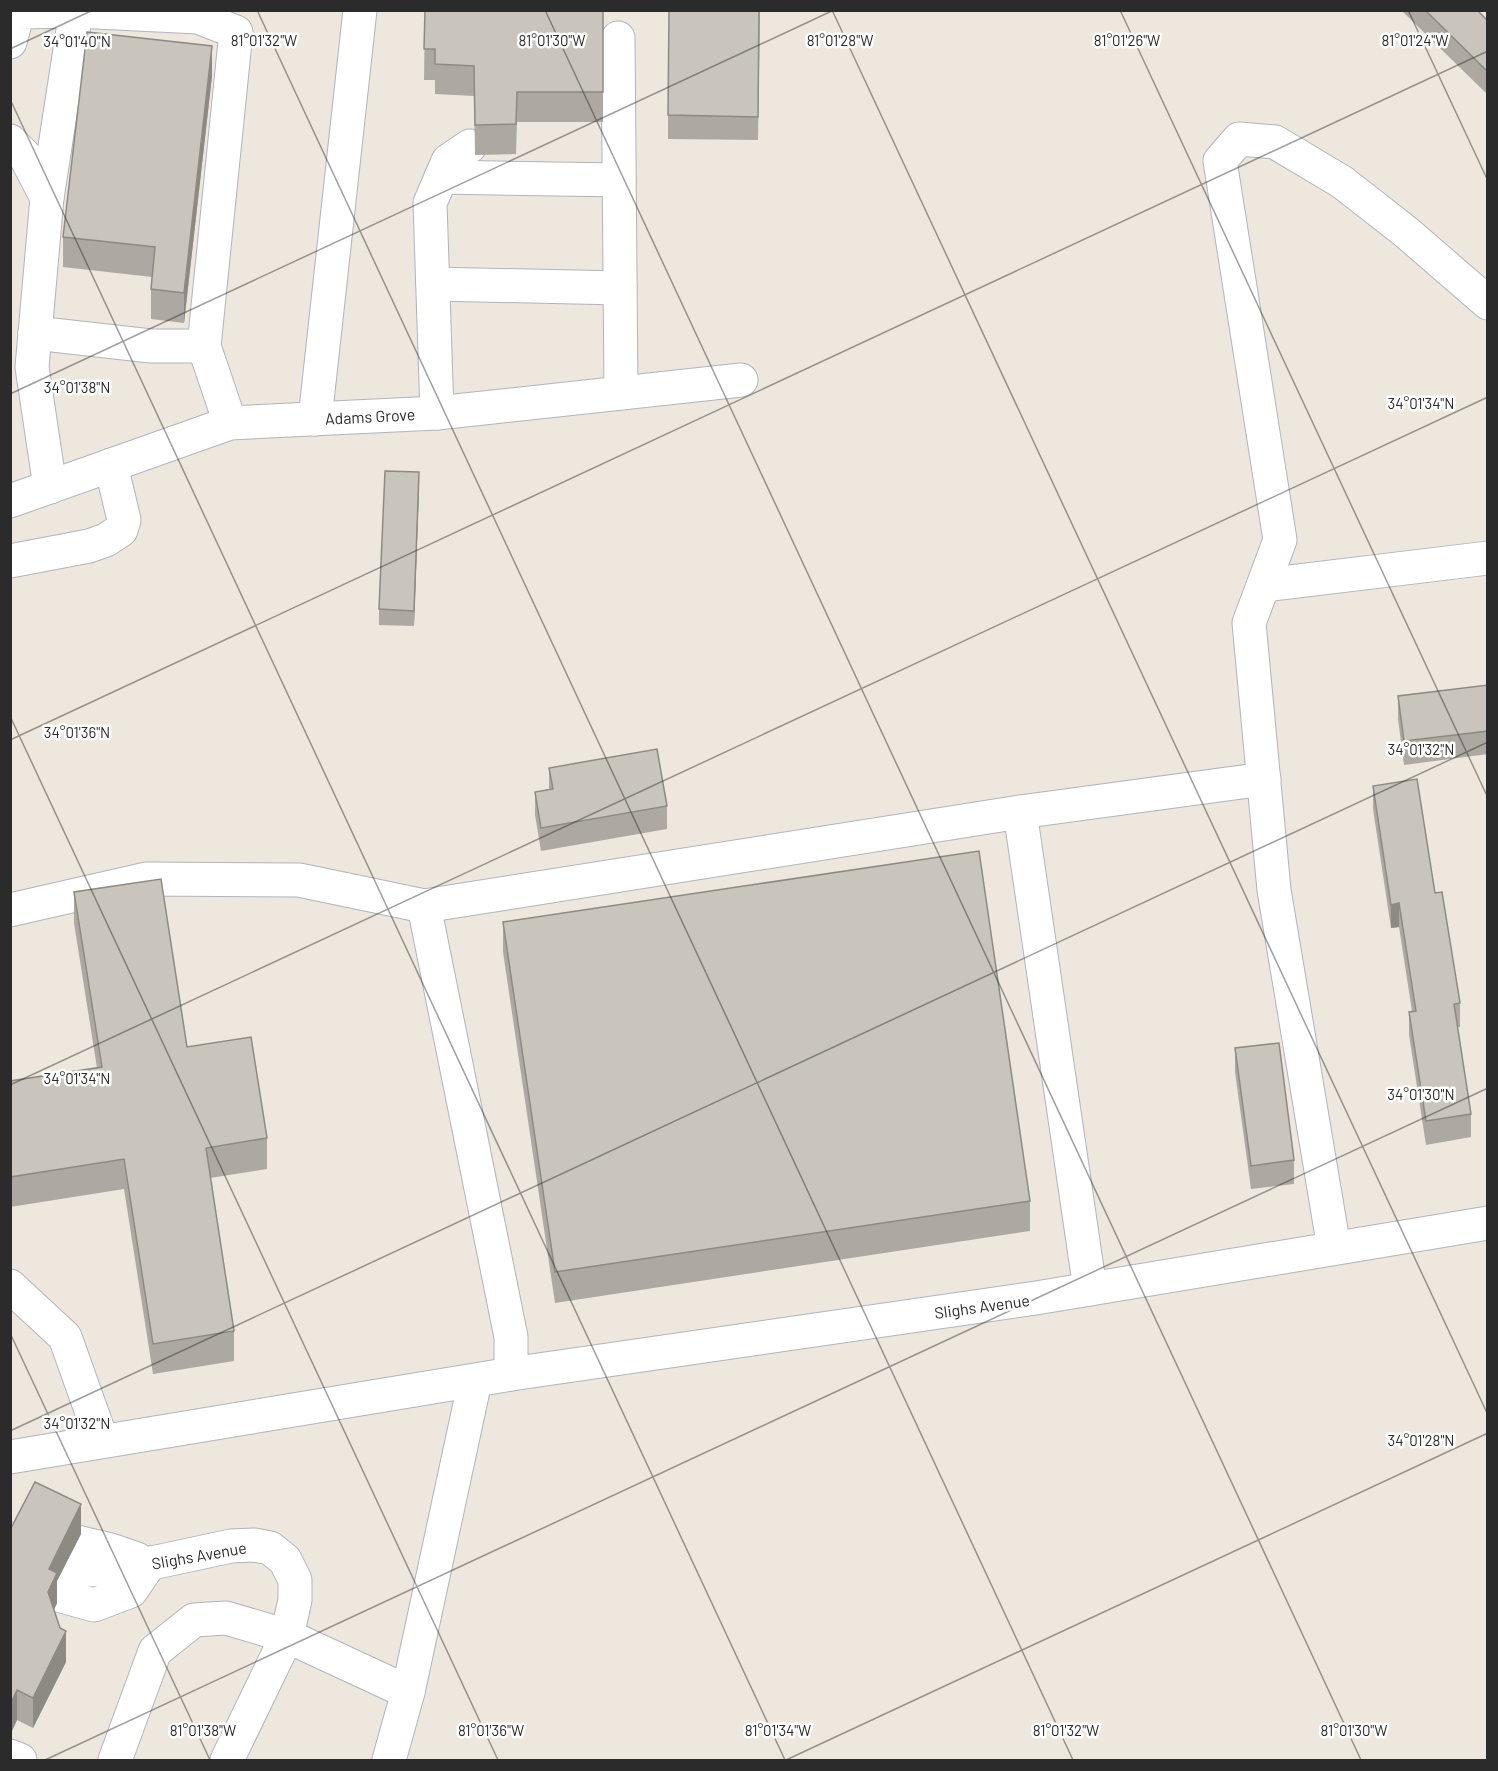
<svg xmlns="http://www.w3.org/2000/svg" width="1498" height="1771" font-family="Barlow,sans-serif">
  <style>
    .lines { fill: none; stroke-linecap: round; stroke-linejoin: round }
    .minor-casing { stroke: #b1b3bf; stroke-width: 35 }
    .minor { stroke: #fff; stroke-width: 33 }
    .wall { fill: #ada9a2 }
    .shaded-wall { fill: #8d8a84 }
    .building { fill: #c9c5bc; stroke: #8d8a84; stroke-width: 1.5 }
    .ticks { fill: none; stroke: #2b2b2b; stroke-width: 1.5; stroke-opacity: 0.45 }
    .labels { text-anchor: middle; dominant-baseline: central; stroke-width: 5; stroke-linejoin: round; paint-order: stroke }
    .street-label { font-size: 16px; fill: #2b2b2b; stroke: #fff }
    .ticks-label { font-size: 15px; text-anchor: middle; fill: #2b2b2b; stroke: #fff; stroke-width: 5; stroke-linejoin: round; paint-order: stroke }
  </style>
  <rect width="100%" height="100%" fill="#ede7dd"/>
  <g class="lines">
    <defs>
      <g id="minor">
        <polyline points="618,38 621,393"/>
        <polyline points="10,42 18,12 76,11 198,17 236,32 204,346 230,423"/>
        <polyline points="10,141 25,156 47,198"/>
        <polyline points="441,177 619,180"/>
        <polyline points="433,284 620,288"/>
        <polyline points="35,333 151,346 204,346"/>
        <polyline points="437,413 430,203 448,161 470,146"/>
        <polyline points="315,419 360,10"/>
        <polyline points="50,487 32,367 47,198 76,11"/>
        <polyline points="10,501 230,423 437,413 741,380"/>
        <polyline points="10,561 89,546 106,540 121,530 124,520 111,465"/>
        <polyline points="1264,585 1488,558"/>
        <polyline points="1020,812 1264,779"/>
        <polyline points="10,910 146,879 299,880 424,906"/>
        <polyline points="1334,1248 1274,890 1249,623 1280,540 1220,161 1239,139 1275,142 1342,182 1406,232 1488,303"/>
        <polyline points="10,1286 65,1337 102,1441"/>
        <polyline points="511,1374 511,1337 424,906 1020,812 1090,1289"/>
        <polyline points="10,1457 511,1374 1036,1298 1488,1223"/>
        <polyline points="35,1526 77,1542 111,1550 137,1559"/>
        <polyline points="10,1539 37,1555 84,1570 124,1569 231,1546 254,1545 270,1548 285,1560 295,1580 295,1600 287,1636 408,1692"/>
        <polyline points="10,1570 51,1593 94,1605 131,1591 150,1563"/>
        <polyline points="10,1756 20,1760"/>
        <polyline points="115,1760 155,1651 194,1620 226,1618 287,1636 227,1760"/>
        <polyline points="389,1760 408,1692 475,1381"/>
      </g>
    </defs>
    <use href="#minor" class="minor-casing"/>
    <use href="#minor" class="minor"/>
  </g>
  <g class="wall">
    <polygon points="425,10 603,10 603,122 517,122 516,154 475,155 474,96 435,94 435,80 424,80"/>
    <polygon points="760,10 758,140 668,139 668,115"/>
    <polygon points="1401,10 1477,10 1488,21 1488,95"/>
    <polygon points="212,76 184,323 151,319 151,289 152,277 63,267 63,237"/>
    <polygon points="419,488 414,626 379,625 379,609"/>
    <rect x="10" y="628" width="1" height="74"/>
    <polygon points="1488,685 1488,754 1404,765 1398,719 1398,696"/>
    <polygon points="549,768 667,806 667,829 541,851 535,815 535,792 549,789"/>
    <polygon points="1373,786 1435,893 1460,1003 1460,1027 1457,1027 1471,1114 1471,1137 1426,1145 1409,1035 1409,1012 1412,1011 1399,927 1391,928 1373,809"/>
    <polygon points="74,892 187,1047 267,1138 267,1169 210,1178 234,1331 234,1361 153,1374 124,1189 10,1207 10,1081 97,1068 74,923"/>
    <polygon points="503,922 1030,1201 1030,1231 555,1303 503,952"/>
    <polygon points="1235,1048 1294,1160 1294,1184 1251,1189 1235,1072"/>
    <polygon points="10,1530 81,1534 57,1581 57,1603 54,1610 66,1662 33,1728 17,1720 11,1733"/>
  </g>
  <g class="shaded-wall">
    <polygon points="212,46 212,76 184,323 184,293"/>
    <polygon points="419,472 419,488 414,626 414,611"/>
    <polygon points="1399,903 1399,927 1391,928 1391,905"/>
    <polygon points="81,1504 81,1534 57,1581 57,1603 48,1622 49,1569"/>
    <polygon points="66,1631 66,1662 33,1728 33,1698"/>
    <polygon points="17,1690 17,1720 11,1733 11,1703"/>
  </g>
  <g class="building">
    <polygon points="425,10 603,10 603,92 517,92 516,124 475,125 474,66 435,64 435,49 424,49"/>
    <polygon points="669,10 759,10 758,117 668,115"/>
    <polygon points="1425,10 1477,10 1488,21 1488,72"/>
    <polygon points="87,32 212,46 184,293 151,289 155,247 63,237"/>
    <polygon points="385,471 419,472 414,611 379,609"/>
    <rect x="10" y="628" width="1" height="44"/>
    <polygon points="1488,685 1488,731 1404,741 1398,696"/>
    <polygon points="657,749 667,806 541,828 535,792 553,789 549,768"/>
    <polygon points="1417,779 1435,893 1442,892 1460,1003 1454,1004 1471,1114 1426,1121 1409,1012 1416,1011 1399,903 1391,905 1373,786"/>
    <polygon points="979,851 1030,1201 555,1272 503,922"/>
    <polygon points="161,879 187,1047 251,1037 267,1138 206,1148 234,1331 153,1344 124,1159 10,1177 10,1081 102,1067 74,892"/>
    <polygon points="1279,1043 1294,1160 1251,1166 1235,1048"/>
    <polygon points="35,1482 81,1504 49,1569 57,1573 48,1592 60,1628 66,1631 33,1698 17,1690 11,1703 10,1530"/>
  </g>
  <path class="ticks" d="M257 10 1073 1760M545 10 1361 1760M832 10 1488 1415M1120 10 1488 798M1408 10 1488 181M10 49 93 10M10 99 785 1760M10 394 834 10M10 716 498 1760M10 740 1488 51M10 1085 1488 397M10 1333 210 1760M10 1431 1488 742M45 1760 1488 1088M786 1760 1488 1433"/>
  <g class="labels">
    <g class="street-label">
      <text transform="translate(370 416) rotate(-3)">Adams Grove</text>
      <text transform="translate(982 1306) rotate(-8)">Slighs Avenue</text>
      <text transform="translate(199 1555) rotate(-10)">Slighs Avenue</text>
    </g>
  </g>
  <g class="ticks-label">
    <text x="552" y="46">81°01'30"W</text>
    <text x="1127" y="46">81°01'26"W</text>
    <text x="264" y="46">81°01'32"W</text>
    <text x="840" y="46">81°01'28"W</text>
    <text x="1415" y="46">81°01'24"W</text>
    <text x="77" y="47">34°01'40"N</text>
    <text x="77" y="393">34°01'38"N</text>
    <text x="1421" y="409">34°01'34"N</text>
    <text x="77" y="738">34°01'36"N</text>
    <text x="1421" y="755">34°01'32"N</text>
    <text x="77" y="1084">34°01'34"N</text>
    <text x="1421" y="1100">34°01'30"N</text>
    <text x="77" y="1429">34°01'32"N</text>
    <text x="1421" y="1446">34°01'28"N</text>
    <text x="203" y="1736">81°01'38"W</text>
    <text x="491" y="1736">81°01'36"W</text>
    <text x="778" y="1736">81°01'34"W</text>
    <text x="1066" y="1736">81°01'32"W</text>
    <text x="1354" y="1736">81°01'30"W</text>
  </g>
  <rect width="1498" height="1771" fill="none" stroke="#2b2b2b" stroke-width="24"/>
</svg>
